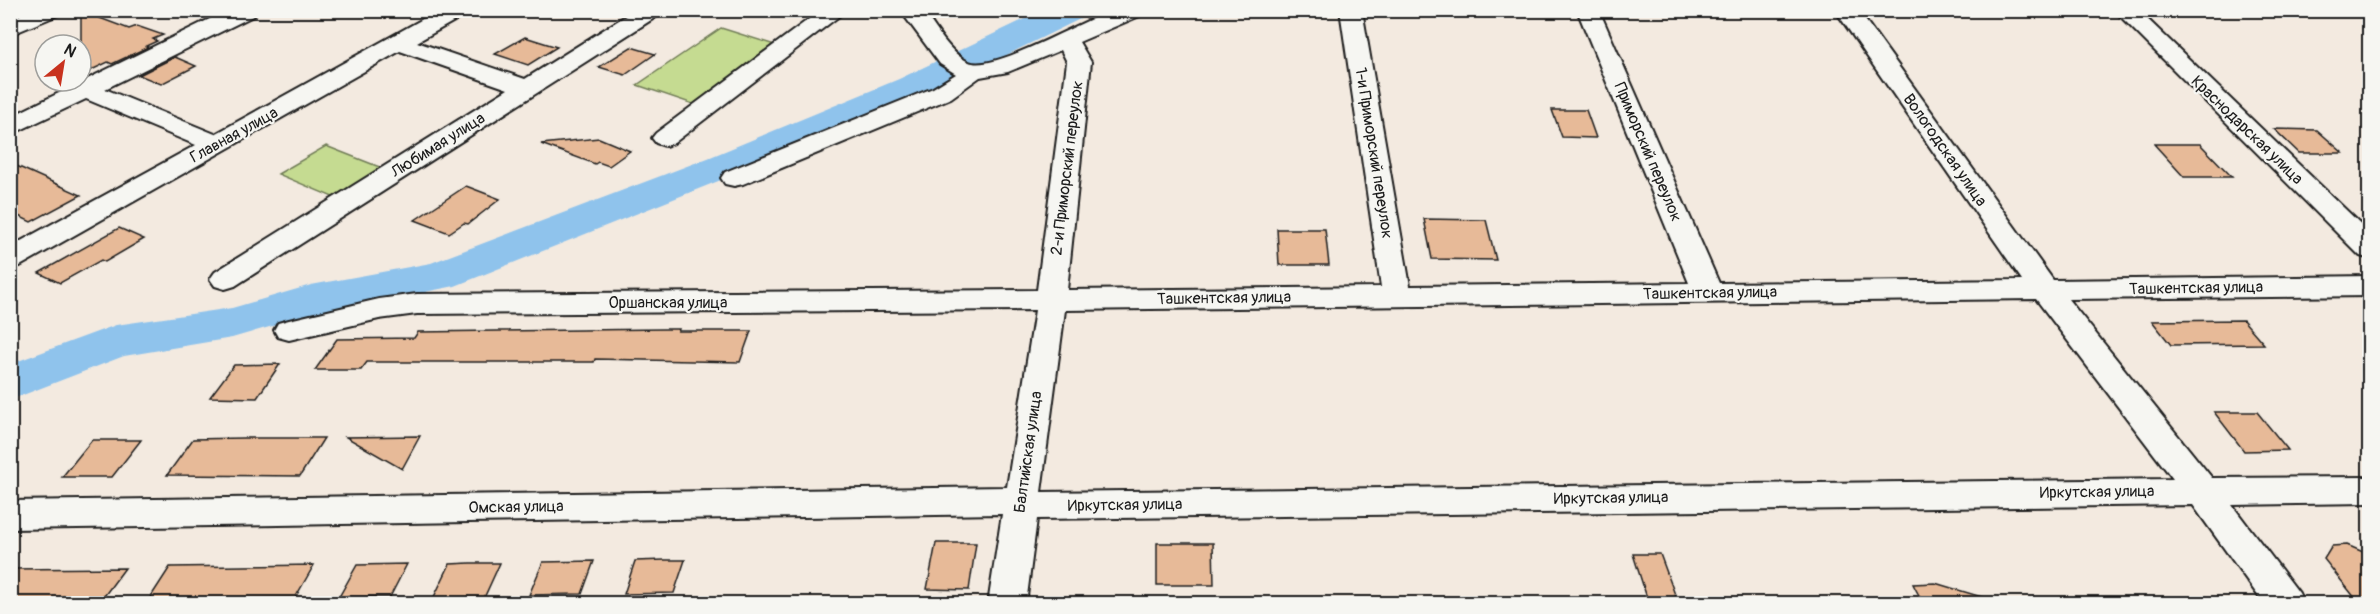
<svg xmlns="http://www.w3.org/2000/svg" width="2380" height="614" font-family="Pangolin,sans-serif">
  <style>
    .green { fill: #c5db91; stroke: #707c56; stroke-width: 1.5 }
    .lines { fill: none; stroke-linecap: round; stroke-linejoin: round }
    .river { fill: #8fc3ec; fill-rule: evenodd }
    .building { fill: #e7ba98; stroke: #1c1c1c; stroke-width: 1.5 }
    .minor-casing { stroke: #1c1c1c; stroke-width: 4 }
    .minor { fill: #f6f6f2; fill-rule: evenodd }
    .labels { text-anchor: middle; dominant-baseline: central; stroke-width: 4.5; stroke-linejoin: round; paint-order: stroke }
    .street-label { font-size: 16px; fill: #1c1c1c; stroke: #f6f6f2 }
  </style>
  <rect width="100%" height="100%" fill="#f3eae0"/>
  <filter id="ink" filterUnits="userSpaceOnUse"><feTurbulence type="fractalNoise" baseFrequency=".0167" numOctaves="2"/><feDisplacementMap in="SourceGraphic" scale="12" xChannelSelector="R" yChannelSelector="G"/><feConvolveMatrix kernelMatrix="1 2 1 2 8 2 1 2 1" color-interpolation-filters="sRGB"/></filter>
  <g filter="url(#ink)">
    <g class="green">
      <polygon points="721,28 778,46 696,105 637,85"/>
      <polygon points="326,146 382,168 335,198 278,174"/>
    </g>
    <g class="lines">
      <polygon class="river" points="1044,10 1089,10 1084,17 925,95 736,174 455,286 314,314 232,338 124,356 10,400 10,364 116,325 232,308 311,285 431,263 708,158 899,79"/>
    </g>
    <g class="building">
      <polygon points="81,11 129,29 137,26 163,35 153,39 157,41 146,46 148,47 112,64 108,62 81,75"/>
      <polygon points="525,37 557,47 528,65 495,54"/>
      <polygon points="631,47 655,54 625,75 599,67"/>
      <polygon points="175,57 196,66 161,84 139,75"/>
      <polygon points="1552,110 1586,110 1596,138 1562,137"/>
      <polygon points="2274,129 2317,130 2343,153 2299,153"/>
      <polygon points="599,138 630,151 609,166 598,162 595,164 541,144"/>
      <polygon points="2154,144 2200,144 2232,177 2184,177"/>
      <polygon points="10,163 81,195 31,222 10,212"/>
      <polygon points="466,186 500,199 468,224 464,223 449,233 415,220"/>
      <polygon points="1424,219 1486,220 1496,260 1432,259"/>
      <polygon points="119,228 144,239 105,262 101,260 60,283 39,273"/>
      <polygon points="1277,229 1325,229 1329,265 1279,265"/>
      <polygon points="2243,320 2264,344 2171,345 2152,321"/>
      <polygon points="664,329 679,329 678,331 751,331 740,362 595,359 594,362 367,362 361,370 315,370 337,339 414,338 418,332"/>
      <polygon points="280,364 257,398 210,397 234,365"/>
      <polygon points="2214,412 2257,412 2288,450 2244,451"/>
      <polygon points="420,436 402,469 346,437"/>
      <polygon points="243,438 324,438 300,476 167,475 193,439"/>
      <polygon points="92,440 141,440 112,477 62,477"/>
      <polygon points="936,543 976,543 969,590 927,589"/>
      <polygon points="1157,543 1213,543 1214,585 1157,585"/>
      <polygon points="2347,545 2370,555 2370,603 2359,603 2324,559 2332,546"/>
      <polygon points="1633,554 1660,554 1677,600 1648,601"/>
      <polygon points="665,560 685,560 674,593 624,594 635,561"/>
      <polygon points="594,561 582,594 529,595 543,562"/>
      <polygon points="470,563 500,563 484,598 433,599 450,564"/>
      <polygon points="407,564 390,597 339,597 357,565"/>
      <polygon points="314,565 295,598 148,601 170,567"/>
      <polygon points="125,568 99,603 10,603 10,569"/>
      <polygon points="1935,583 1985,598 1984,603 1923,603 1913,584"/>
    </g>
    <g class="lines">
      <defs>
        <g id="minor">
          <polygon points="30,10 61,10 58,15 10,35 10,19"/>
          <polygon points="228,10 258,10 255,15 105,89 215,134 439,10 468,10 465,15 417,42 525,79 635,10 662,10 659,15 235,286 225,289 215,286 210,279 215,272 508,89 400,51 20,266 10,268 10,247 196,145 86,99 10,135 10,117"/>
          <polygon points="821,10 847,10 674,143 665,146 656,143 652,138 656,133"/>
          <path d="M900 10H923C935 27 950 54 969 62 994 73 1083 19 1112 11 1122 8 1135 10 1145 10L1142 15 1079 42 1091 62 1067 290 1381 287 1340 10H1362L1410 286 1689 283 1577 10H1599L1719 283 2022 280 1835 10H1858L2053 280 2370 276V296L2068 299 2212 478 2370 477V503L2232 505 2299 593 2304 604H2264L2193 505 1037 519 1026 604H988L1002 514 10 529V501L1007 487 1035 310 417 314 379 319 289 340 278 337 274 330 278 323 289 320 379 299 417 294 1037 290 1067 62 1061 50 1008 72 980 77 951 98 743 184 734 186 725 184 721 178 725 172 933 88 956 74 940 64ZM2036 299 2173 479 1041 492 1065 310Z"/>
          <polygon points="2114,10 2138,10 2370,233 2370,259 2360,256"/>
        </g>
      </defs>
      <use href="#minor" class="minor-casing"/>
      <use href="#minor" class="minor"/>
    </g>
  </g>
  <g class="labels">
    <g class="street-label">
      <text transform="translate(2247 130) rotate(44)">Краснодарская улица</text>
      <text transform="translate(234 135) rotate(-29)">Главная улица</text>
      <text transform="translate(438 145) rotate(-32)">Любимая улица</text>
      <text transform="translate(1945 150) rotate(55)">Вологодская улица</text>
      <text transform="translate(1648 152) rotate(67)">Приморский переулок</text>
      <text transform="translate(1374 153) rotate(81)">1-и Приморский переулок</text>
      <text transform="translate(1067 168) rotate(-83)">2-и Приморский переулок</text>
      <text transform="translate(2196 288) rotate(-1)">Ташкентская улица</text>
      <text transform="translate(1710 293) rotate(-1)">Ташкентская улица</text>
      <text transform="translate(1224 298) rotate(-1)">Ташкентская улица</text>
      <text x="668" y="303">Оршанская улица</text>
      <text transform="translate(1028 452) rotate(-82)">Балтийская улица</text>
      <text transform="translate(2097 492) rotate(-1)">Иркутская улица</text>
      <text transform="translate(1611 498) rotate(-1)">Иркутская улица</text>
      <text transform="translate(1125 505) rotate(-1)">Иркутская улица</text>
      <text transform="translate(516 507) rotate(-1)">Омская улица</text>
    </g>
  </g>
  <rect width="2380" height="614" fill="none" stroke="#f6f6f2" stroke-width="36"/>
  <rect x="18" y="18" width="2344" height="578" fill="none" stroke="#1c1c1c" stroke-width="2" filter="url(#ink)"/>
  <g transform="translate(63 63) rotate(30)"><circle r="28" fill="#f6f6f2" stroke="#9f9f9c" stroke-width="1.5"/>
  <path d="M0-4.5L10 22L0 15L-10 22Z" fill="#c8321e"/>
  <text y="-9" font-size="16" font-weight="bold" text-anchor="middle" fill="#1c1c1c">N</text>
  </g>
</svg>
